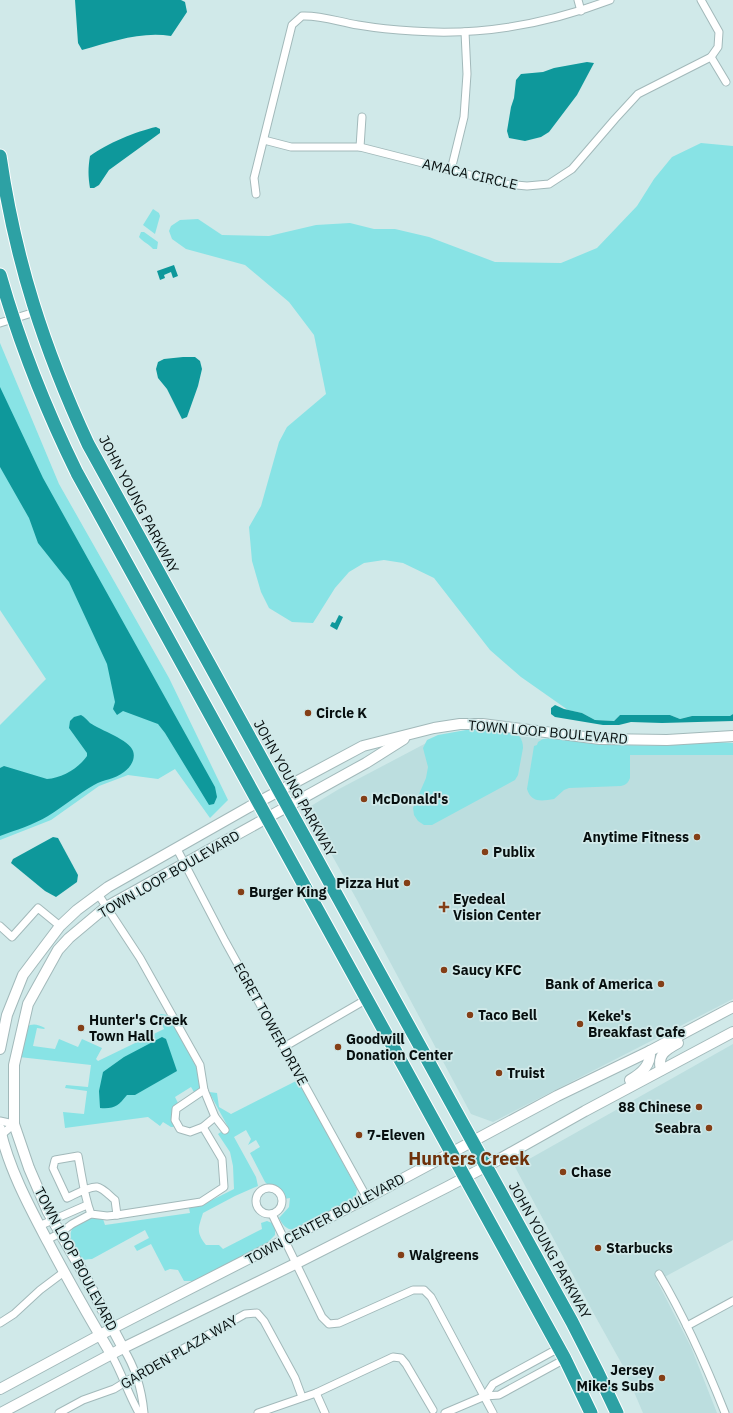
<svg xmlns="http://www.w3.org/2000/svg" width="733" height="1413" font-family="'IBM Plex Sans',sans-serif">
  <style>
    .built { fill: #bcdedf }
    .green { fill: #88e3e5 }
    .water { fill: #0e989b }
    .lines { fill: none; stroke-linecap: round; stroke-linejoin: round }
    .street-casing { stroke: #a2b9ba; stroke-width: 9 }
    .secondary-casing { stroke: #a2b9ba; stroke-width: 12 }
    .highway-casing { stroke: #fff; stroke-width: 15 }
    .street { stroke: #fff; stroke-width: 7 }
    .secondary { stroke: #fff; stroke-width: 10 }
    .highway { stroke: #2da1a4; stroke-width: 13 }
    .poi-dot { fill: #843f17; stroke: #d0e9e9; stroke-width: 1.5 }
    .labels { text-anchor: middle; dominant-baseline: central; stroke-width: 3.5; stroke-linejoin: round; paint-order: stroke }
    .street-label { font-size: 14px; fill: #070f0f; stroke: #d0e9e9 }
    .poi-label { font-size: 14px; font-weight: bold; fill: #070f0f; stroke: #d0e9e9; text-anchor: start }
    .district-label { font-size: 18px; font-weight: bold; fill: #6e3009; stroke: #d0e9e9 }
  </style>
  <rect width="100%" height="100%" fill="#d0e9e9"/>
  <g class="built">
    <polygon points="505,734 588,745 621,746 733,744 733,999 493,1122 471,1114 357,900 306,809 339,789 432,740"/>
    <polygon points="733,1044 733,1240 657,1281 691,1347 717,1413 643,1413 623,1366 594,1314 515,1167"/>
  </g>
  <g class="green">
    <polygon points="701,143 733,146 733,714 730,716 692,716 680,719 670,715 620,715 614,721 595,720 582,713 568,710 521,677 490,650 434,578 403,563 384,560 364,563 349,572 335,588 313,623 292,622 269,608 261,592 252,561 249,527 261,506 279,442 287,427 326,394 314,335 289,302 245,265 186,249 172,239 169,231 171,226 180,220 198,219 222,235 269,236 316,225 350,223 374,229 395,229 429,237 495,262 561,263 597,248 637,206 654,179 672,157"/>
    <polygon points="153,209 159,213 160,216 155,234 143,225"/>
    <path d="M141 232H144L158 242 157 249H153C149 244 143 242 139 237Z"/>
    <polygon points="0,343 59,484 169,678 228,800 210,818 175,769 158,779 128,775 99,786 51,820 0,840 0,725 46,679 0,610"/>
    <path d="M466 730C478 730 510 727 519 736 522 739 523 744 523 748L518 775 515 780 432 825H424L418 821 414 815 413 808 426 778 428 767 423 748 427 740 438 735Z"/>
    <path d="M551 738C589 743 627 747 665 745 688 744 710 741 733 743V755H630V778C628 783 626 785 621 786L569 788 564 790 554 799C542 801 531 803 527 789L534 746 537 745 538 742 543 739Z"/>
    <path d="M161 1014 168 1015 198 1070 200 1089 194 1092 191 1087 175 1097 178 1103 173 1107 171 1120 174 1127H171L163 1122 160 1126 148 1117 65 1128 63 1112 84 1114 87 1091 65 1088 66 1085 88 1087 91 1065 19 1057 26 1027C33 1023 37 1024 45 1028L44 1029 37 1028 33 1046 55 1049 59 1039 78 1047 82 1039 102 1048 96 1059 98 1061 164 1029 158 1016Z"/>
    <path d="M298 1080 357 1189 356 1195 352 1200 294 1230C285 1229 283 1225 279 1218L289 1207 290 1198 284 1199 278 1189 268 1185 265 1182 250 1153 260 1147 256 1140 248 1145 251 1139 246 1130 234 1137 256 1177 258 1186 235 1196 203 1213C198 1229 196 1232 206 1245H219L223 1249 262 1229 261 1223 267 1221 272 1223 275 1229V1235L266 1244 194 1281H184L178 1270 170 1269 165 1271 151 1244 137 1251 134 1246 149 1238 145 1230 92 1259C88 1259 84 1261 80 1258 77 1255 75 1250 74 1247 64 1230 77 1219 94 1218 97 1218 100 1219 103 1219L105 1225 190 1213 189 1208 200 1206 234 1189 233 1166 230 1152 218 1134 228 1127 209 1092 217 1093 219 1107 231 1114Z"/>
  </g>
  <g class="water">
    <path d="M75 0H181L185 2 187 12 171 36C141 31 111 42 82 50L78 43Z"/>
    <polygon points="587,62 594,63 577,95 549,132 541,137 525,141 509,138 507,131 511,107 514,98 516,80 521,74 543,72 554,68"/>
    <path d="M156 127 160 129V133L109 170 99 185 94 188H90C88 176 88 168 90 156 106 144 137 131 156 127Z"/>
    <polygon points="174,265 178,276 173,278 171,272 164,275 165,278 160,280 157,271"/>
    <polygon points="183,357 195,357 200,361 202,369 198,386 187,417 182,419 167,389 158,378 156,369 158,362 164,359"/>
    <polygon points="0,387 43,478 215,787 217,797 214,804 209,805 165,733 158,724 123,711 117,715 113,709 115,702 107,664 69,582 38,543 29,518 0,467"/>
    <polygon points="339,615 343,617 337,630 330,626 332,622 335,623"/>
    <polygon points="555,705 564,709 582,713 595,720 614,721 620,715 670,715 680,719 692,716 730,716 733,714 733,721 662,723 631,722 619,725 603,725 555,717 551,714 551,708"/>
    <path d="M81 715C85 717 87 720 90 723 100 730 130 740 133 751 136 759 130 768 124 772 114 780 104 779 94 785 78 794 64 806 48 816 33 825 16 830 0 836V768L4 766 47 779C62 778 79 768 87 756V753L69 728 70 721 74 717Z"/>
    <polygon points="53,837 58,838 78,875 77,882 56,897 45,891 11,863 13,859"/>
    <path d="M162 1037 166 1039 177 1071 135 1095H127C118 1106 115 1109 100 1108L99 1091 103 1072 124 1057Z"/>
  </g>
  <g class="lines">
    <defs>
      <g id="street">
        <polyline points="578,0 581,11"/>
        <polyline points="711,57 726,82"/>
        <polyline points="264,140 291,147 360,147 505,184 527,186 549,184 572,169 615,119 638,94 711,57 718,47 719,32 701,0"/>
        <polyline points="360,147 362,117"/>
        <polyline points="451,170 464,117 467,74 465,32"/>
        <path d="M256 194 254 178 292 25 302 16C321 15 339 22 358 25 376 28 395 30 413 31 480 36 547 24 610 0"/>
        <polyline points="0,323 35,312"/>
        <polyline points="177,849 225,941 367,1198"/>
        <polyline points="98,894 140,958 200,1065 204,1090 215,1117 225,1130"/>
        <polyline points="0,926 12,937 38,908 60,926"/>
        <polyline points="284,1047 367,999"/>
        <polyline points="204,1090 176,1109 175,1120 180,1129 190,1132 203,1127 215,1117"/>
        <polyline points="0,1121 14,1124"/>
        <polyline points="0,1136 14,1124"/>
        <circle cx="269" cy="1201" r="13"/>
        <polyline points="272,1214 322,1317 329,1324 339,1323 413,1290 424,1290 431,1297 493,1413"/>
        <polyline points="117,1215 201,1202 224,1187 222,1159 203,1127"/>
        <polyline points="39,1226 87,1205"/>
        <path d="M47 1240 60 1233 72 1224 91 1214 107 1216 117 1215 115 1200C110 1196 103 1188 97 1187 89 1186 74 1195 67 1198L53 1168 55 1160 78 1156C82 1176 84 1196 91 1214"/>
        <path d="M659 1274C685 1318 706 1365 725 1413"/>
        <polyline points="0,1323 14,1314 40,1290 64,1272"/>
        <polyline points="687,1326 733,1301"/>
        <path d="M123 1348C135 1367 142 1391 144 1413"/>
        <path d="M111 1354C122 1373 128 1394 139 1413"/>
        <polyline points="316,1393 325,1413"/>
        <polyline points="485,1396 493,1384 559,1348"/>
        <polyline points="59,1413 83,1400 114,1389 145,1370 245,1314 257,1313 264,1321 295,1378 302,1397"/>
        <polyline points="258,1413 316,1393 393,1357 401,1358 406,1364 433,1410"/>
        <polyline points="445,1413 485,1396 499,1395 565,1359"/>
      </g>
      <g id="secondary">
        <polyline points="0,1049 7,1015 23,975 60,926 77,910 108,887 249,807 363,746 434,728 460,724 482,724 600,739 667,740 733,736"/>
        <path d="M661 1070C657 1055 665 1050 678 1043"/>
        <path d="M630 1080C642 1073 651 1065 650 1051"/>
        <path d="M0 1129C9 1169 29 1206 48 1242 68 1280 89 1317 111 1354"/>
        <polyline points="123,1348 81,1269 48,1212 29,1168 14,1124 14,1065 28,1004 58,950 69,938 106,907 366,763 404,739"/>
        <polyline points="0,1389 113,1328 367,1198 557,1096 650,1051 733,1007"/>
        <polyline points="1,1413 123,1348 295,1264 447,1187 498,1160 585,1111 733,1032"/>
      </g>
      <g id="highway">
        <path d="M0 156C15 260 44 349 88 444L572 1322 598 1373 617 1413"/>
        <path d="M0 275C20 345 45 408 77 473L565 1359 591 1413"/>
      </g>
    </defs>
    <use href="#street" class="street-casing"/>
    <use href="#secondary" class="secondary-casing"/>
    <use href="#highway" class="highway-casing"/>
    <use href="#street" class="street"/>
    <use href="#secondary" class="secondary"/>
    <use href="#highway" class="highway"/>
  </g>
  <g class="poi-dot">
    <circle cx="308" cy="713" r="4"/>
    <circle cx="364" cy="799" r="4"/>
    <circle cx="697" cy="837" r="4"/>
    <circle cx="485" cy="852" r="4"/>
    <circle cx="407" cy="883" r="4"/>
    <circle cx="241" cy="892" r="4"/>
    <path d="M442 901h4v4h4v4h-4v4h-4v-4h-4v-4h4z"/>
    <circle cx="444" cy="970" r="4"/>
    <circle cx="661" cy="984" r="4"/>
    <circle cx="470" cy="1015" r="4"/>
    <circle cx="580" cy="1024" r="4"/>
    <circle cx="81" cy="1028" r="4"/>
    <circle cx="338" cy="1047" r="4"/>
    <circle cx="499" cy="1073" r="4"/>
    <circle cx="699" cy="1107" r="4"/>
    <circle cx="709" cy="1128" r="4"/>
    <circle cx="359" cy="1135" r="4"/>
    <circle cx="563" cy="1172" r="4"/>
    <circle cx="598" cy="1248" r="4"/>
    <circle cx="401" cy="1255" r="4"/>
    <circle cx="662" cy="1378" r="4"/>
  </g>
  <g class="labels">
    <g class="street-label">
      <text transform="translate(470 174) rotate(13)">AMACA CIRCLE</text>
      <text transform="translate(139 504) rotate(62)">JOHN YOUNG PARKWAY</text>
      <text transform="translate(548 732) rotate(5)">TOWN LOOP BOULEVARD</text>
      <text transform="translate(295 788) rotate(61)">JOHN YOUNG PARKWAY</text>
      <text transform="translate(169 874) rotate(-30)">TOWN LOOP BOULEVARD</text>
      <text transform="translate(271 1024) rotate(61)">EGRET TOWER DRIVE</text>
      <text transform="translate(325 1219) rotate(-28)">TOWN CENTER BOULEVARD</text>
      <text transform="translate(550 1250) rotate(61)">JOHN YOUNG PARKWAY</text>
      <text transform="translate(76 1259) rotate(62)">TOWN LOOP BOULEVARD</text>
      <text transform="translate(179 1352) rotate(-30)">GARDEN PLAZA WAY</text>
    </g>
    <g class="poi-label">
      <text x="316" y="713">Circle K</text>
      <text x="372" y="799">McDonald's</text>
      <text x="689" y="837" text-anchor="end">Anytime Fitness</text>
      <text x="493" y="852">Publix</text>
      <text x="399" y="883" text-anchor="end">Pizza Hut</text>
      <text x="249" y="892">Burger King</text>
      <text x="453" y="899">Eyedeal<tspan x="453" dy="16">Vision Center</tspan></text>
      <text x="452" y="970">Saucy KFC</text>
      <text x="653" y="984" text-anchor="end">Bank of America</text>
      <text x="478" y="1015">Taco Bell</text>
      <text x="588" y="1016">Keke's<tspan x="588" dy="16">Breakfast Cafe</tspan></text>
      <text x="89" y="1020">Hunter's Creek<tspan x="89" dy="16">Town Hall</tspan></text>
      <text x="346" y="1039">Goodwill<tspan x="346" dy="16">Donation Center</tspan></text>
      <text x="507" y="1073">Truist</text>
      <text x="691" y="1107" text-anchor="end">88 Chinese</text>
      <text x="701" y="1128" text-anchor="end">Seabra</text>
      <text x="367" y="1135">7-Eleven</text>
      <text x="571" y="1172">Chase</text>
      <text x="606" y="1248">Starbucks</text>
      <text x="409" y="1255">Walgreens</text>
      <text x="654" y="1370" text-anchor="end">Jersey<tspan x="654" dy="16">Mike's Subs</tspan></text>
    </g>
    <g class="district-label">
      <text x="469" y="1158">Hunters Creek</text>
    </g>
  </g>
</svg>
